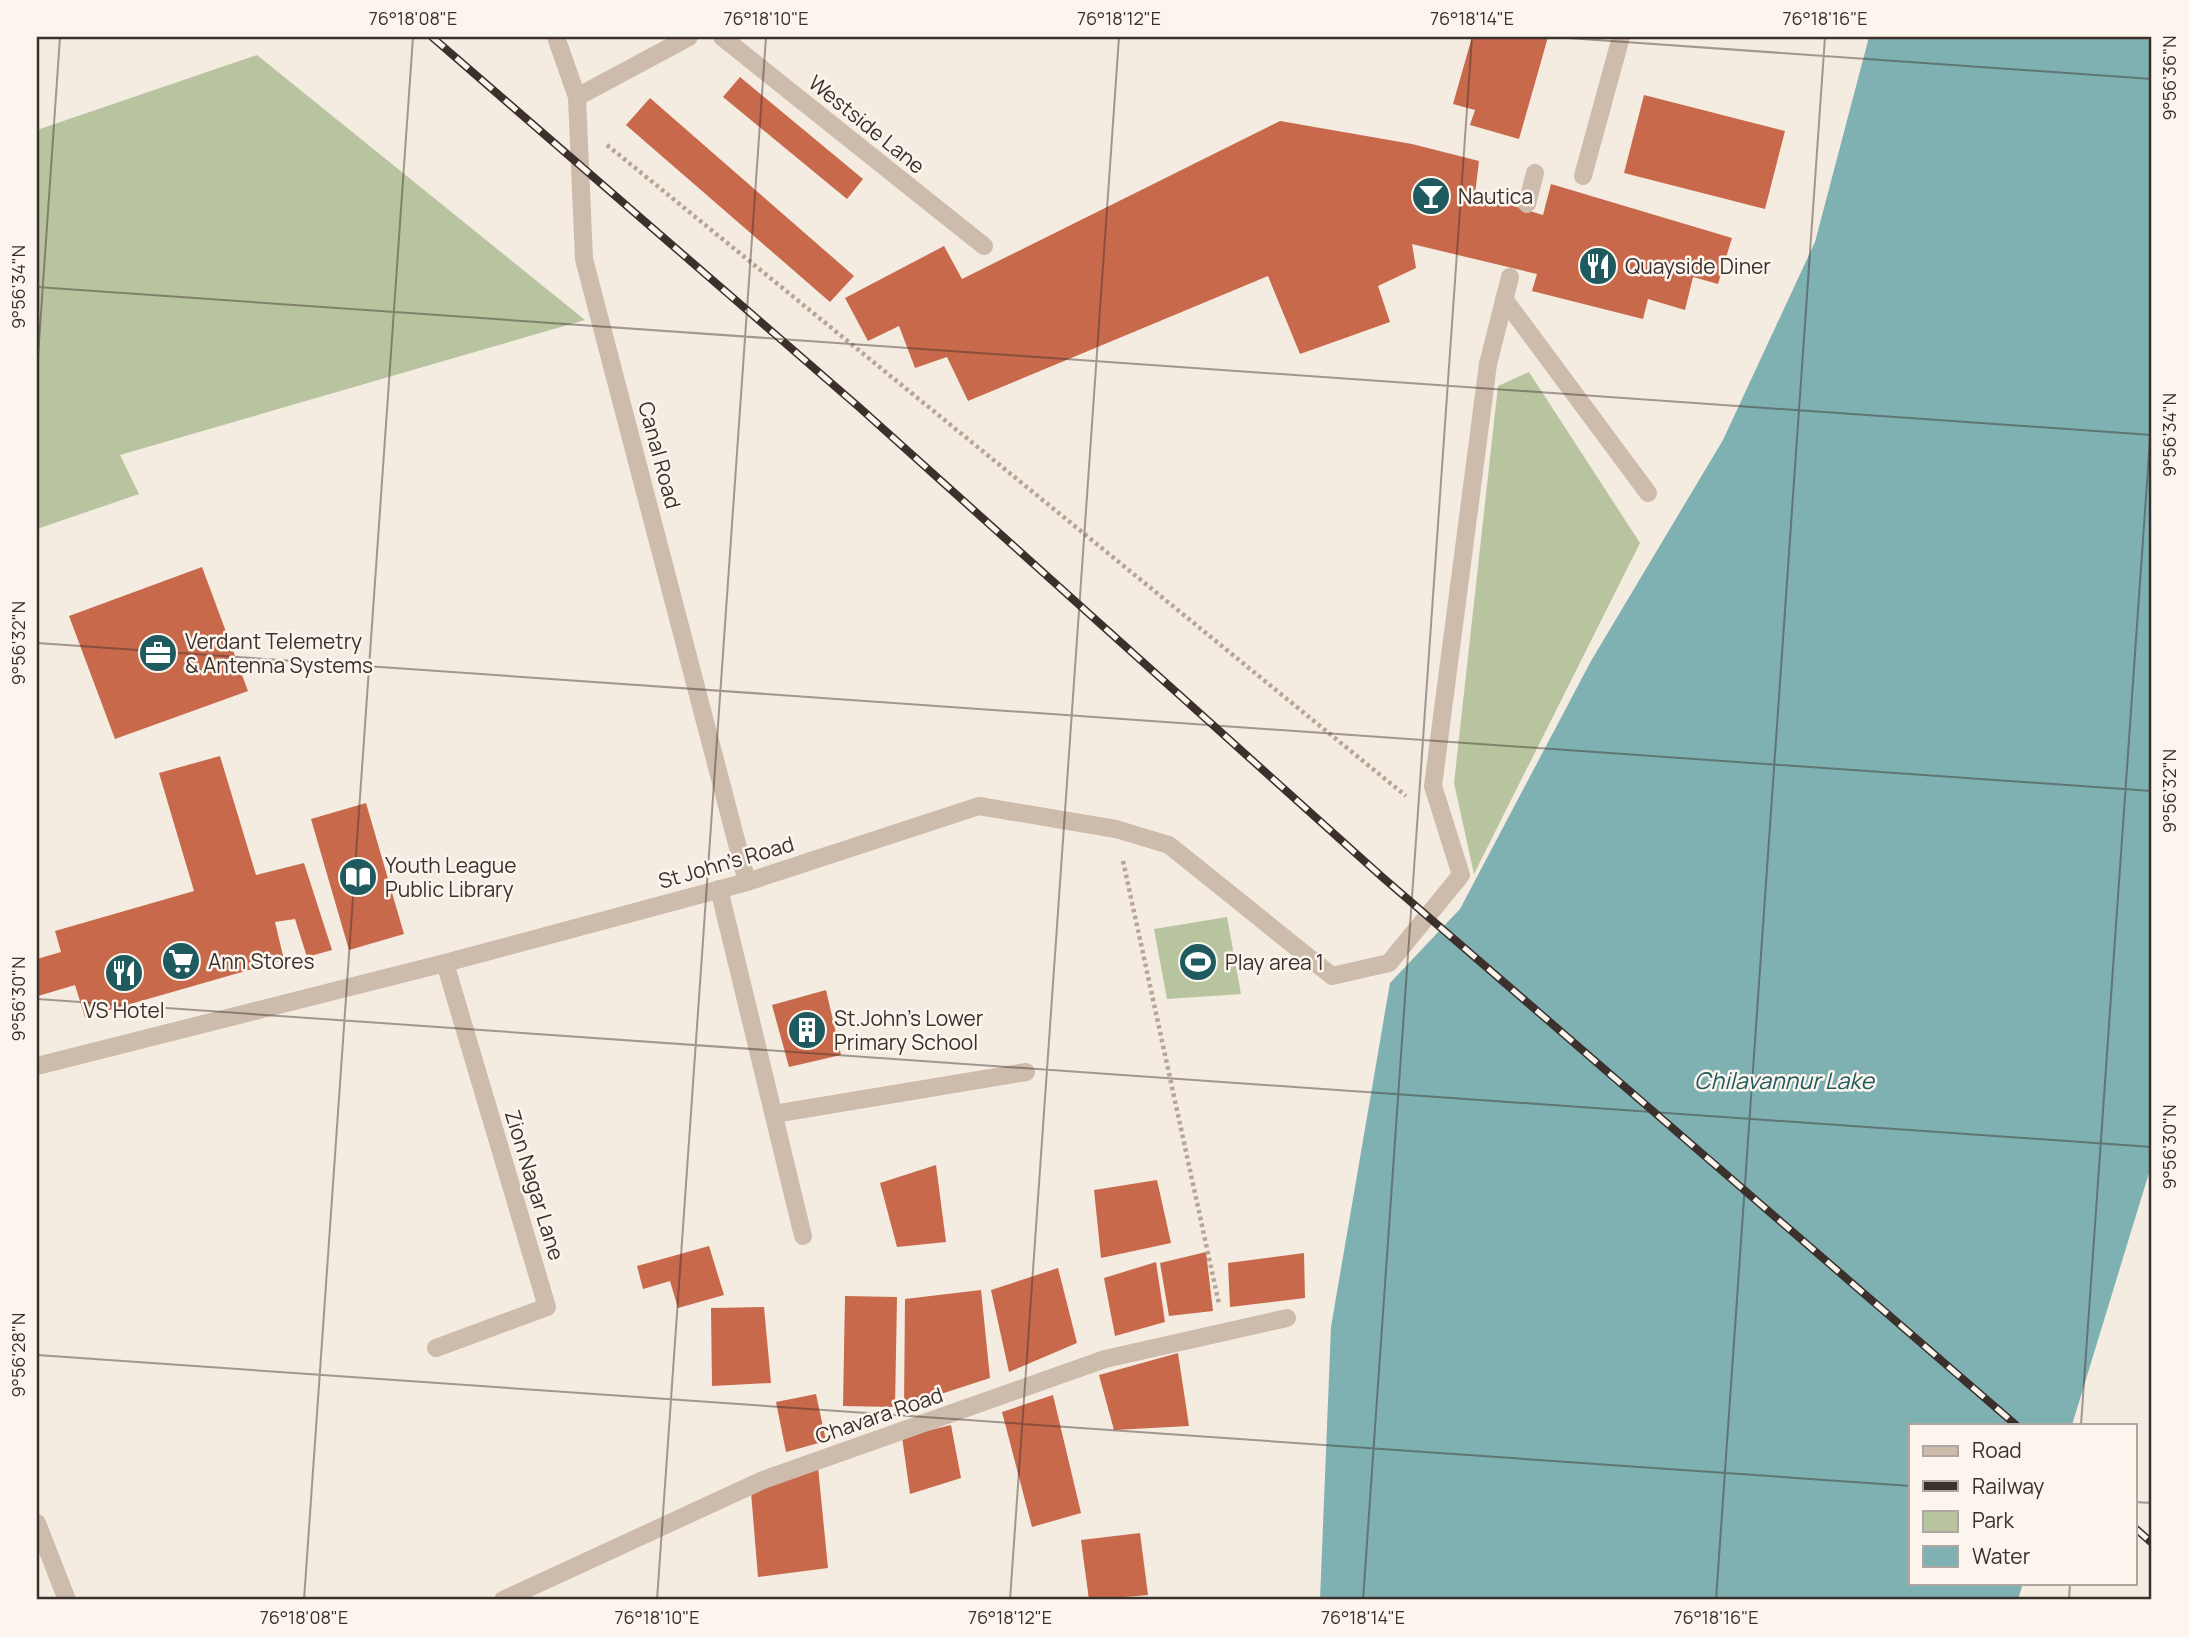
<svg xmlns="http://www.w3.org/2000/svg" width="2189" height="1637" font-family="Manrope,sans-serif">
  <style>
    .green { fill: #b8c4a0 }
    .water { fill: #7fb0b2 }
    .building { fill: #c8694b }
    .lines { fill: none; stroke-linecap: round; stroke-linejoin: round }
    .path { stroke: #b9a596; stroke-width: 4.5; stroke-dasharray: 3.5 3.5; stroke-linecap: butt }
    .lane { stroke: #cdbbac; stroke-width: 18 }
    .street { stroke: #cdbbac; stroke-width: 18 }
    .rail-casing { stroke: #3b302b; stroke-width: 8 }
    .rail { stroke: #fbf5ee; stroke-width: 5; stroke-dasharray: 16; stroke-linecap: butt }
    .ticks { fill: none; stroke: #3b302b; stroke-width: 2; stroke-opacity: 0.45 }
    .labels { text-anchor: middle; dominant-baseline: central; stroke-width: 5; stroke-linejoin: round; paint-order: stroke }
    .street-label { font-size: 21px; fill: #3b302b; stroke: #fbf5ee }
    .poi-label { font-size: 21px; fill: #3b302b; stroke: #fbf5ee; text-anchor: start }
    .water-label { font-size: 23px; font-style: italic; fill: #1f5a5e; stroke: #fbf5ee }
    .neatline { fill: none; stroke: #3b302b; stroke-width: 2.5 }
    .ticks-label { font-size: 18px; text-anchor: middle; fill: #3b302b }
  </style>
  <rect width="100%" height="100%" fill="#f4ebe1"/>
  <g class="green">
    <polygon points="257,55 585,320 120,455 139,494 37,529 37,130"/>
    <polygon points="1529,372 1640,543 1474,874 1454,783 1498,386"/>
    <polygon points="1227,917 1241,994 1167,999 1154,929"/>
  </g>
  <polygon class="water" points="1869,37 2152,37 2152,1163 2072,1425 1911,1425 1911,1583 2023,1583 2018,1600 1320,1600 1331,1327 1390,983 1460,909 1591,661 1723,440 1815,242"/>
  <g class="building">
    <polygon points="1472,37 1548,37 1519,139 1470,125 1475,110 1453,104"/>
    <polygon points="740,77 863,179 847,199 723,97"/>
    <polygon points="1644,95 1785,131 1765,209 1624,173"/>
    <polygon points="650,98 854,276 830,302 626,125"/>
    <polygon points="1280,121 1412,144 1479,161 1475,194 1543,215 1551,184 1732,238 1718,284 1693,277 1685,310 1648,299 1643,319 1532,291 1537,274 1412,244 1416,268 1378,286 1390,322 1300,354 1268,276 968,401 947,357 915,368 899,326 868,341 845,298 944,246 962,279"/>
    <polygon points="202,567 248,691 115,739 69,616"/>
    <polygon points="220,756 256,875 304,863 332,950 307,957 295,919 275,922 284,960 85,1017 75,985 38,996 37,959 61,952 55,931 194,891 159,773"/>
    <polygon points="366,803 404,934 349,950 311,819"/>
    <polygon points="826,990 841,1055 789,1067 772,1005"/>
    <polygon points="936,1165 946,1242 897,1247 880,1183"/>
    <polygon points="1157,1180 1171,1243 1101,1258 1094,1190"/>
    <polygon points="709,1246 724,1295 678,1308 670,1281 643,1289 637,1266"/>
    <polygon points="1206,1252 1213,1311 1169,1316 1160,1263"/>
    <polygon points="1304,1253 1305,1298 1230,1307 1228,1263"/>
    <polygon points="1156,1262 1165,1322 1115,1336 1104,1278"/>
    <polygon points="1058,1268 1077,1343 1009,1372 991,1290"/>
    <polygon points="981,1290 990,1378 904,1406 905,1299"/>
    <polygon points="845,1296 897,1297 895,1407 843,1406"/>
    <polygon points="764,1307 771,1383 712,1386 711,1308"/>
    <polygon points="1178,1353 1189,1426 1114,1430 1099,1375"/>
    <polygon points="816,1394 826,1441 786,1452 776,1402"/>
    <polygon points="1053,1395 1081,1513 1032,1527 1002,1412"/>
    <polygon points="951,1425 961,1478 910,1494 902,1437"/>
    <polygon points="818,1467 828,1568 758,1577 751,1492"/>
    <polygon points="1140,1533 1148,1595 1089,1600 1081,1540"/>
  </g>
  <g class="lines">
    <g class="path">
      <polyline points="607,145 1406,796"/>
      <polyline points="1123,861 1219,1304"/>
    </g>
    <g class="lane">
      <polyline points="1527,204 1535,173"/>
      <polyline points="1504,299 1648,493"/>
      <polyline points="1488,364 1510,277"/>
    </g>
    <g class="street">
      <polyline points="556,37 577,97 584,259 747,882"/>
      <polyline points="722,37 984,246"/>
      <polyline points="577,97 689,37"/>
      <polyline points="1583,176 1621,37"/>
      <polyline points="719,889 803,1236"/>
      <polyline points="37,1066 445,963 747,882 979,806 1116,829 1169,845 1332,976 1389,963 1461,875 1433,786 1488,364"/>
      <polyline points="774,1114 1026,1072"/>
      <polyline points="436,1348 547,1307 445,963"/>
      <polyline points="37,1523 67,1600"/>
      <polyline points="503,1600 763,1480 1105,1359 1287,1318"/>
    </g>
    <defs>
      <g id="rail">
        <polyline points="432,37 860,408 1381,876 2016,1425"/>
        <polyline points="2135,1528 2152,1543"/>
      </g>
    </defs>
    <use href="#rail" class="rail-casing"/>
    <use href="#rail" class="rail"/>
  </g>
  <path class="ticks" d="M1554 37 2152 79M37 287 2152 435M37 371 60 37M37 643 2152 791M37 999 2152 1147M37 1355 1911 1486M2081 1425 2152 411M2135 1502 2152 1503M304 1600 413 37M657 1600 766 37M1010 1600 1119 37M1363 1600 1472 37M1716 1600 1825 37M2069 1600 2070 1583"/>
  <defs>
    <symbol id="bar-disc" viewBox="-11 -11 22 22"><circle r="9.5" fill="#1f5a5e" stroke="#fbf5ee"/><path d="M-6-5H6L.8 .8V4.5H3.5V6h-7V4.5H-.8V.8Z" fill="#fff"/></symbol>
    <symbol id="restaurant-disc" viewBox="-11 -11 22 22"><circle r="9.5" fill="#1f5a5e" stroke="#fbf5ee"/><path d="M-5-6h1v4h1v-4h1v4h1v-4h1v5L-1.5 .5V6h-2V.5L-5-1ZM5-6V6H3V1.5H1.5Q1.5-4 5-6Z" fill="#fff"/></symbol>
    <symbol id="office-disc" viewBox="-11 -11 22 22"><circle r="9.5" fill="#1f5a5e" stroke="#fbf5ee"/><path d="M-6-3h4V-5.5h4V-3h4V5H-6ZM-1-4.5V-3h2v-1.5ZM-6 0V1H6V0Z" fill="#fff"/></symbol>
    <symbol id="library-disc" viewBox="-11 -11 22 22"><circle r="9.5" fill="#1f5a5e" stroke="#fbf5ee"/><path d="M-6-4Q-3-5.5-.7-3.5V5Q-3 3-6 4ZM6-4Q3-5.5 .7-3.5V5Q3 3 6 4Z" fill="#fff"/></symbol>
    <symbol id="supermarket-disc" viewBox="-11 -11 22 22"><circle r="9.5" fill="#1f5a5e" stroke="#fbf5ee"/><path d="M-6-5.5h2.5l.6 2H6L4.5 2H-2.5L-4.4-4H-6ZM-1.5 3.2a1.3 1.3 0 1 0 .1 0ZM3 3.2a1.3 1.3 0 1 0 .1 0Z" fill="#fff"/></symbol>
    <symbol id="stadium-disc" viewBox="-11 -11 22 22"><circle r="9.5" fill="#1f5a5e" stroke="#fbf5ee"/><path d="M0-5a6.5 5 0 1 0 0 10a6.5 5 0 1 0 0-10ZM-3.5-1.8h7v3.6h-7Z" fill="#fff"/></symbol>
    <symbol id="building-disc" viewBox="-11 -11 22 22"><circle r="9.5" fill="#1f5a5e" stroke="#fbf5ee"/><path d="M-4-6H4V6H1V3H-1V6H-4ZM-2.5-4.3h1.7v1.8h-1.7ZM.8-4.3h1.7v1.8H.8ZM-2.5-1h1.7V.8h-1.7ZM.8-1h1.7V.8H.8Z" fill="#fff"/></symbol>
  </defs>
  <g fill-rule="evenodd">
    <use href="#bar-disc" x="1409" y="174" width="44" height="44"/>
    <use href="#restaurant-disc" x="1576" y="244" width="44" height="44"/>
    <use href="#office-disc" x="136" y="631" width="44" height="44"/>
    <use href="#library-disc" x="336" y="855" width="44" height="44"/>
    <use href="#supermarket-disc" x="159" y="939" width="44" height="44"/>
    <use href="#stadium-disc" x="1176" y="940" width="44" height="44"/>
    <use href="#restaurant-disc" x="102" y="951" width="44" height="44"/>
    <use href="#building-disc" x="785" y="1008" width="44" height="44"/>
  </g>
  <g class="labels">
    <g class="street-label">
      <text transform="translate(867 124) rotate(39)">Westside Lane</text>
      <text transform="translate(660 455) rotate(75)">Canal Road</text>
      <text transform="translate(726 862) rotate(-16)">St John's Road</text>
      <text transform="translate(535 1185) rotate(73)">Zion Nagar Lane</text>
      <text transform="translate(879 1415) rotate(-19)">Chavara Road</text>
    </g>
    <g class="poi-label">
      <text x="1458" y="196">Nautica</text>
      <text x="1625" y="266">Quayside Diner</text>
      <text x="185" y="641">Verdant Telemetry<tspan x="185" dy="24">&amp; Antenna Systems</tspan></text>
      <text x="385" y="865">Youth League<tspan x="385" dy="24">Public Library</tspan></text>
      <text x="208" y="961">Ann Stores</text>
      <text x="1225" y="962">Play area 1</text>
      <text x="124" y="1010" text-anchor="middle">VS Hotel</text>
      <text x="834" y="1018">St.John's Lower<tspan x="834" dy="24">Primary School</tspan></text>
    </g>
    <g class="water-label">
      <text x="1784" y="1080">Chilavannur Lake</text>
    </g>
  </g>
  <rect width="2189" height="1637" fill="none" stroke="#fbf5ee" stroke-width="77"/>
  <rect x="1909" y="1424" width="228" height="161" fill="#fbf5ee" stroke="#aea6a0" stroke-width="2"/>
  <rect x="1923" y="1446" width="35" height="10" fill="#cdbbac" stroke="#aea6a0" stroke-width="2"/>
  <text x="1972" y="1458" font-size="21" fill="#3b302b">Road</text>
  <rect x="1923" y="1481" width="35" height="10" fill="#3b302b" stroke="#aea6a0" stroke-width="2"/>
  <text x="1972" y="1494" font-size="21" fill="#3b302b">Railway</text>
  <rect x="1923" y="1511" width="35" height="21" fill="#b8c4a0" stroke="#aea6a0" stroke-width="2"/>
  <text x="1972" y="1528" font-size="21" fill="#3b302b">Park</text>
  <rect x="1923" y="1546" width="35" height="21" fill="#7fb0b2" stroke="#aea6a0" stroke-width="2"/>
  <text x="1972" y="1564" font-size="21" fill="#3b302b">Water</text>
  <rect x="38" y="38" width="2112" height="1560" class="neatline"/>
  <g class="ticks-label">
    <text x="413" y="25">76°18'08"E</text>
    <text x="766" y="25">76°18'10"E</text>
    <text x="1119" y="25">76°18'12"E</text>
    <text x="1472" y="25">76°18'14"E</text>
    <text x="1825" y="25">76°18'16"E</text>
    <text transform="translate(2170 78) rotate(-90)" y="6">9°56'36"N</text>
    <text transform="translate(19 287) rotate(-90)" y="6">9°56'34"N</text>
    <text transform="translate(2170 435) rotate(-90)" y="6">9°56'34"N</text>
    <text transform="translate(19 643) rotate(-90)" y="6">9°56'32"N</text>
    <text transform="translate(2170 791) rotate(-90)" y="6">9°56'32"N</text>
    <text transform="translate(19 999) rotate(-90)" y="6">9°56'30"N</text>
    <text transform="translate(2170 1147) rotate(-90)" y="6">9°56'30"N</text>
    <text transform="translate(19 1355) rotate(-90)" y="6">9°56'28"N</text>
    <text x="304" y="1624">76°18'08"E</text>
    <text x="657" y="1624">76°18'10"E</text>
    <text x="1010" y="1624">76°18'12"E</text>
    <text x="1363" y="1624">76°18'14"E</text>
    <text x="1716" y="1624">76°18'16"E</text>
  </g>
</svg>
